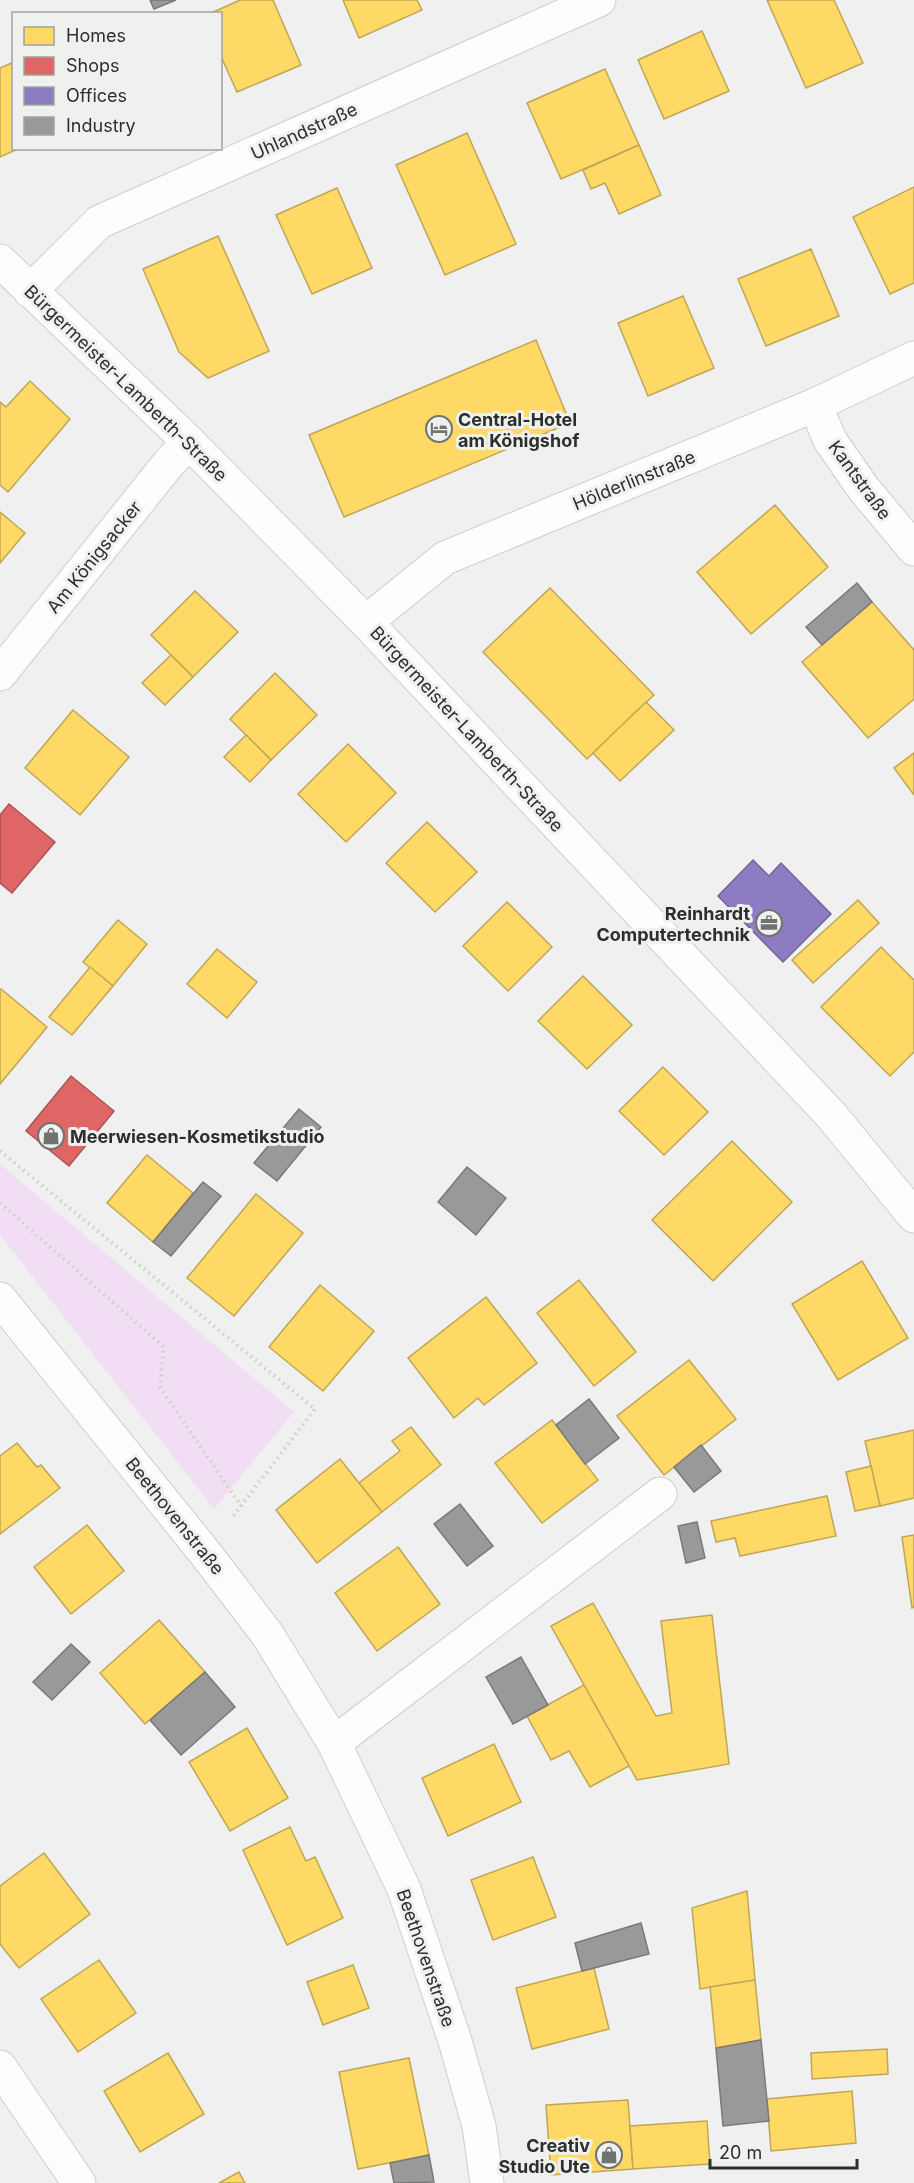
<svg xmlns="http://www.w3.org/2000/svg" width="914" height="2183" font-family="Inter,sans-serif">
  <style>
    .green { fill: #f2def4 }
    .homes { fill: #ffd966; stroke: #c0a655; stroke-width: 1.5 }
    .shops { fill: #e06666; stroke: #a55; stroke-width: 1.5 }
    .offices { fill: #8e7cc3; stroke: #716596; stroke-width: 1.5 }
    .industry { fill: #999; stroke: #797979; stroke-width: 1.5 }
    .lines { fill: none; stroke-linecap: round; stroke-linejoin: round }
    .minor-casing { stroke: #cdcecd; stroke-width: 35 }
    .path { stroke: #cccdcc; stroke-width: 4; stroke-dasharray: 1.5 4.5; stroke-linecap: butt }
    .minor { stroke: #fdfdfd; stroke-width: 33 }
    .labels { text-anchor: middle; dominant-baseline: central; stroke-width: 6; stroke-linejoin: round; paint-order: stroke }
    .street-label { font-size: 18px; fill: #2d2e2d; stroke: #eef1ee }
    .poi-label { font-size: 18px; font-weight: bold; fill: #2d2e2d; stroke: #eef1ee; text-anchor: start }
  </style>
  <rect width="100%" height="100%" fill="#eff0ef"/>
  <polygon class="green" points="0,1164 294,1412 214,1509 0,1235"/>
  <g class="homes">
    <polygon points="240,0 273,0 301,65 237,92 220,54 220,14 209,14"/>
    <polygon points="343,0 417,0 422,10 359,38"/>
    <polygon points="767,0 834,0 863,63 806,88"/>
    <polygon points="702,31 729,91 664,119 638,60"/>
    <polygon points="14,62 14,148 20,148 0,157 0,68"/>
    <polygon points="605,69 639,145 561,179 527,103"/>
    <polygon points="467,133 516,244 445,275 396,165"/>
    <polygon points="639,145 661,195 619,214 605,183 591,189 583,170"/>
    <polygon points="914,187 914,283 890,294 853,217"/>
    <polygon points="337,188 372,268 312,294 276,215"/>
    <polygon points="218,236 269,351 208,378 179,352 143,269"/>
    <polygon points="811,249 839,316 766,346 738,279"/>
    <polygon points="683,296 714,368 648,396 618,323"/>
    <polygon points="536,340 570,423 344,517 309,435"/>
    <polygon points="30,381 70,419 8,492 0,485 0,402 6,407"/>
    <polygon points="775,505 828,567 751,634 697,572"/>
    <polygon points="0,512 25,533 0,563"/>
    <polygon points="550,588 654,695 587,759 483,652"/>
    <polygon points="195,591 238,632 193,677 151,635"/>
    <polygon points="872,602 914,650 914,699 868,738 802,662"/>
    <polygon points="171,655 193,677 165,705 142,683"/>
    <polygon points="275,673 317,715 271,760 230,719"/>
    <polygon points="646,702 674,730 620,781 593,753"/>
    <polygon points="73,710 129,757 80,815 25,768"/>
    <polygon points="246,735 271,760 250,782 224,757"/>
    <polygon points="348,744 396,793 346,842 298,794"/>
    <polygon points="914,753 914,795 894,768"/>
    <polygon points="427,822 477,872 435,912 386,863"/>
    <polygon points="858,900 879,923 813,983 792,960"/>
    <polygon points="507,902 552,947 508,991 463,946"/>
    <polygon points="118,920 147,944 113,986 83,962"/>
    <polygon points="881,947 914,980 914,1052 890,1076 821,1007"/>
    <polygon points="217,949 257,982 227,1018 187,984"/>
    <polygon points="90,967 113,986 72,1035 49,1017"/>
    <polygon points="583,976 632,1025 587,1069 538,1021"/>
    <polygon points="1,989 47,1027 0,1084 0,990"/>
    <polygon points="663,1067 708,1112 664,1155 619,1111"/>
    <polygon points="732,1141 792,1202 713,1281 652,1220"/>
    <polygon points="147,1155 193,1193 153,1242 107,1203"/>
    <polygon points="256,1194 303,1233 234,1316 187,1278"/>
    <polygon points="862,1261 908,1338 838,1380 792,1304"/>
    <polygon points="579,1280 636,1352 594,1386 537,1313"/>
    <polygon points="320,1285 374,1331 323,1391 269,1347"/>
    <polygon points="486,1297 537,1363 484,1405 478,1398 454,1418 408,1358"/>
    <polygon points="689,1360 736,1419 664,1475 617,1416"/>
    <polygon points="552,1420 598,1480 542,1523 495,1463"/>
    <polygon points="411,1427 441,1465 382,1512 359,1483 400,1451 392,1441"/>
    <polygon points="914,1430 914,1498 880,1506 865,1441"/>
    <polygon points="17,1443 37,1467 41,1465 60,1488 0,1534 0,1456"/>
    <polygon points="340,1459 382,1512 317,1563 276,1510"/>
    <polygon points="871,1466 880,1506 855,1511 846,1472"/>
    <polygon points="827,1496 836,1536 740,1556 735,1538 716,1542 711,1521"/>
    <polygon points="87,1525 124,1571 71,1614 34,1567"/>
    <polygon points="914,1535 914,1607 912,1608 902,1537"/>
    <polygon points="398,1547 440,1604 377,1651 335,1593"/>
    <polygon points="593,1603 656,1716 672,1713 661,1621 712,1615 729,1764 637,1780 551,1626"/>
    <polygon points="159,1620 205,1672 145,1724 100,1673"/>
    <polygon points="584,1685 629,1766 590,1787 569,1751 551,1760 527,1716"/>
    <polygon points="247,1728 288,1798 230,1831 189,1762"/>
    <polygon points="494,1744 521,1802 448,1836 422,1778"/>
    <polygon points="290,1827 306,1861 315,1857 343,1918 287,1945 243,1850"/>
    <polygon points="44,1853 90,1914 19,1968 0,1944 0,1886"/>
    <polygon points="533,1857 556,1917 493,1940 471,1880"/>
    <polygon points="747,1891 755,1980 700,1989 692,1908"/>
    <polygon points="99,1960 136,2013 78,2052 41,1999"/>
    <polygon points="353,1965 369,2008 323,2025 307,1982"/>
    <polygon points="594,1968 609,2029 532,2049 516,1988"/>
    <polygon points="755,1980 761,2040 716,2048 710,1987"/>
    <polygon points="887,2049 888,2074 812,2079 811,2053"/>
    <polygon points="168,2053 204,2114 140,2152 104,2091"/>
    <polygon points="409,2058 429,2155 358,2169 339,2072"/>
    <polygon points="852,2091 856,2143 771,2151 767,2099"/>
    <polygon points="628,2100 633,2169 551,2175 546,2105"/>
    <polygon points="707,2121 710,2164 633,2169 630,2126"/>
    <polygon points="239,2172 245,2183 219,2183"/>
  </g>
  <g class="shops">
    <polygon points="9,804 55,842 12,893 0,883 0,815"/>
    <polygon points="71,1076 114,1111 69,1166 26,1131"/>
  </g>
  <polygon class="offices" points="753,860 769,876 781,863 831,914 783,962 718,896"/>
  <g class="industry">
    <polygon points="150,0 176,0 154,9"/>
    <polygon points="857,583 872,602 822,645 806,627"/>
    <polygon points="299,1109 321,1127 277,1181 254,1163"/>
    <polygon points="467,1167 506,1198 476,1235 438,1202"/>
    <polygon points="203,1182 221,1196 171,1256 153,1242"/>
    <polygon points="589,1399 619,1438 585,1464 556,1425"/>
    <polygon points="701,1445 721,1471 694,1492 674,1467"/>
    <polygon points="460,1504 493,1546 467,1566 434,1524"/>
    <polygon points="697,1522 705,1558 686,1563 678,1526"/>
    <polygon points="71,1644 90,1662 52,1700 33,1682"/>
    <polygon points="521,1657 548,1705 513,1724 486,1677"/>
    <polygon points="205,1672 235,1707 181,1755 150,1720"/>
    <polygon points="641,1923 649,1954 582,1971 575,1943"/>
    <polygon points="761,2040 769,2121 723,2126 716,2048"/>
    <polygon points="429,2155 434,2182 394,2183 390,2163"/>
  </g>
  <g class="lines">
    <defs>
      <g id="minor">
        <polyline points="0,261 189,442 366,622 831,1115 914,1216"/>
        <polyline points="30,291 99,222 599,0"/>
        <polyline points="815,405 830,440 863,488 914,549"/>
        <polyline points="366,622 445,558 815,405 914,358"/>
        <polyline points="0,674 169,463 189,442"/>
        <polyline points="0,1299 205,1553 267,1634 334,1743 404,1889 456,2044 479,2126 487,2183"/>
        <polyline points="334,1743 660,1494"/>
        <polyline points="0,2067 79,2183"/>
      </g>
    </defs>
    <use href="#minor" class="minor-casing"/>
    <g class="path">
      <polyline points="0,1151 315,1409 231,1519"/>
      <polyline points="0,1203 164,1347 160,1387 241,1506"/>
    </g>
    <use href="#minor" class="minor"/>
  </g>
  <defs>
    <symbol id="hotel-ring" viewBox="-11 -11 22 22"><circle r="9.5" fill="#eef1ee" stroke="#717271" stroke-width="1.5"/><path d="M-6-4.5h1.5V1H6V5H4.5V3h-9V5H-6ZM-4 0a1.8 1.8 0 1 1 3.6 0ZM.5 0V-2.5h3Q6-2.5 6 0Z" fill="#717271"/></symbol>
    <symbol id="office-ring" viewBox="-11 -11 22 22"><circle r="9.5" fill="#eef1ee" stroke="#717271" stroke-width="1.5"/><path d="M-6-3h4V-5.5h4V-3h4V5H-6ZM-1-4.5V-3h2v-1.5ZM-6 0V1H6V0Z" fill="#717271"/></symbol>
    <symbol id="shop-ring" viewBox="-11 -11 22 22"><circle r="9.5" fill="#eef1ee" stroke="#717271" stroke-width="1.5"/><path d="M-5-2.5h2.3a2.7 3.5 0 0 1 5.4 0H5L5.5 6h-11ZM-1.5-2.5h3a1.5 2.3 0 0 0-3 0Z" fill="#717271"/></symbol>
  </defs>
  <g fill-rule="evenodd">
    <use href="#hotel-ring" x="424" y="414" width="30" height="30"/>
    <use href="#office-ring" x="754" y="908" width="30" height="30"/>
    <use href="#shop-ring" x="36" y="1121" width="30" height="30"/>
    <use href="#shop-ring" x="594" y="2140" width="30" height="30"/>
  </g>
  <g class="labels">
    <g class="street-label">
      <text transform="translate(304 131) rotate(-24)">Uhlandstraße</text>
      <text transform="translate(126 383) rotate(44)">Bürgermeister-Lamberth-Straße</text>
      <text transform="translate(634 480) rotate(-22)">Hölderlinstraße</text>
      <text transform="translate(860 480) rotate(54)">Kantstraße</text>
      <text transform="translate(94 557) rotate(-51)">Am Königsacker</text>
      <text transform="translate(467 729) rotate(47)">Bürgermeister-Lamberth-Straße</text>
      <text transform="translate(175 1516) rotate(51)">Beethovenstraße</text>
      <text transform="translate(426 1958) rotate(71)">Beethovenstraße</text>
    </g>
    <g class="poi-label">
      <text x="458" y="419">Central-Hotel<tspan x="458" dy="21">am Königshof</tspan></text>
      <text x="750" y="913" text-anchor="end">Reinhardt<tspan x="750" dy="21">Computertechnik</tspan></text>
      <text x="70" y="1136">Meerwiesen-Kosmetikstudio</text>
      <text x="590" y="2145" text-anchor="end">Creativ<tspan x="590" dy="21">Studio Ute</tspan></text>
    </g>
  </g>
  <rect x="12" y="12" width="210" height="138" fill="#eef1ee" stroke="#a1a3a1" stroke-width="1.5"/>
  <rect x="24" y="27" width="30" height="18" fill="#ffd966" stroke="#a1a3a1" stroke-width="1.5"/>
  <text x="66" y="42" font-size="18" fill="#2d2e2d">Homes</text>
  <rect x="24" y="57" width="30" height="18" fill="#e06666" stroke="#a1a3a1" stroke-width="1.5"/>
  <text x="66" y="72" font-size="18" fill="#2d2e2d">Shops</text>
  <rect x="24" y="87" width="30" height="18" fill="#8e7cc3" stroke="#a1a3a1" stroke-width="1.5"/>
  <text x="66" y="102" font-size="18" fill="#2d2e2d">Offices</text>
  <rect x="24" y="117" width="30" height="18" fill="#999999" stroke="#a1a3a1" stroke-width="1.5"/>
  <text x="66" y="132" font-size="18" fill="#2d2e2d">Industry</text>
  <path d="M710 2159v9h147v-9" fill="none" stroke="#2d2e2d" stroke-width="3"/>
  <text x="719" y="2159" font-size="18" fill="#2d2e2d" stroke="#eef1ee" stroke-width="4.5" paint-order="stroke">20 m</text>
</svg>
